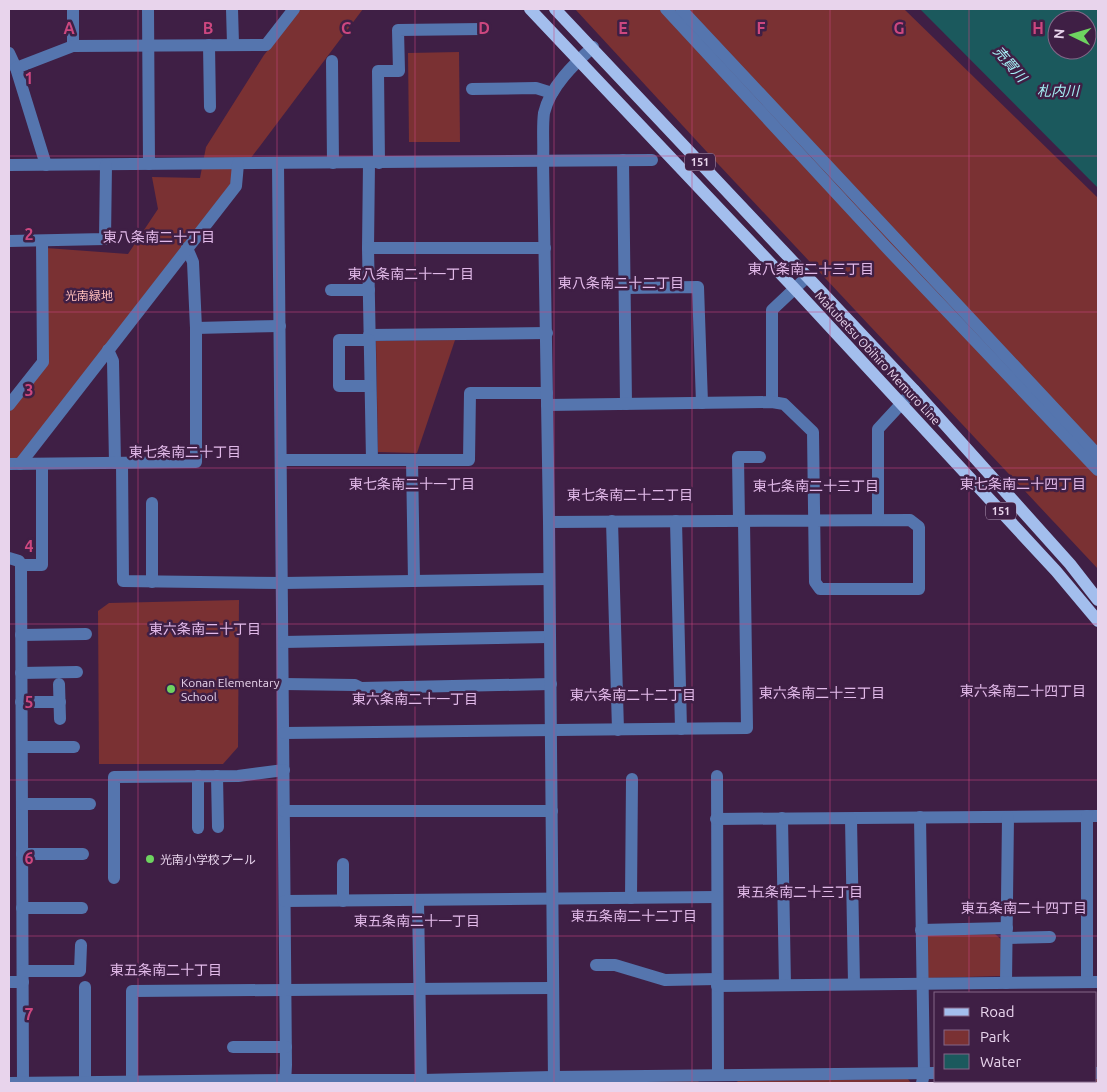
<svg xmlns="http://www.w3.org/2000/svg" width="1107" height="1092" font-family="Ubuntu,'Noto Sans JP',sans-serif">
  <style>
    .green { fill: #7a3133 }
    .water { fill: #1b595d; fill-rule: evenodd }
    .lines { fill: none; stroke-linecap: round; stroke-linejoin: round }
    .minor { stroke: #5575ae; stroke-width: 12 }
    .major { stroke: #a3beed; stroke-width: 12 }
    .grid { fill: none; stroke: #cc477f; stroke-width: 1; stroke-opacity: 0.55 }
    .poi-dot { fill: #6ed360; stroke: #3f1f45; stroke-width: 2 }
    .labels { text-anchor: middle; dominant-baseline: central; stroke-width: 5; stroke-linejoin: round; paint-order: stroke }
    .shield { fill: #3f1f45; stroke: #b59eba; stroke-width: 1 }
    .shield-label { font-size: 11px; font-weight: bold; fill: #e8d4ec }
    .park-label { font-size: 12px; fill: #ffbfbc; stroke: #3f1f45 }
    .street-label { font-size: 12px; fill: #e8d4ec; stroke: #3f1f45 }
    .poi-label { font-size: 12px; fill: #e8d4ec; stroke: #3f1f45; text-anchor: start }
    .water-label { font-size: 14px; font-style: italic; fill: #a6f1f6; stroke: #3f1f45 }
    .neighbourhood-label { font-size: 14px; fill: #e2bae9; stroke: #3f1f45 }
    .grid-label { font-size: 16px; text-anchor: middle; font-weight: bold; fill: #cc477f; stroke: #3f1f45; stroke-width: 5; stroke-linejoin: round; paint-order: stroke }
  </style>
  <rect width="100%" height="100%" fill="#3f1f45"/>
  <g class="green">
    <polygon points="301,9 363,9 260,146 18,458 9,465 9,412 46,363 46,248 128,254 158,209 152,177 200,178 206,147 264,55"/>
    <polygon points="575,9 904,9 1098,198 1098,569 719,165"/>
    <polygon points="459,52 460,142 409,142 408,53"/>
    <polygon points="455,340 417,453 378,452 376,341"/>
    <polygon points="239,600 238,747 223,764 99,764 98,611 109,603"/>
    <polygon points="995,934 1003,941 1003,976 927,978 927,935"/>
    <polygon points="1096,1077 1098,1077 1098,1083 934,1083 938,1081 1096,1081"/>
    <polygon points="908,1079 911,1083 735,1083 738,1081"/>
    <polygon points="698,1081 700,1083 571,1083 573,1082"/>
  </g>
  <path class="water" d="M920 9H1098V188ZM1057 20H1087V50H1057Z"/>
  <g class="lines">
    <g class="minor">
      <polyline points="148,9 149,164"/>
      <polyline points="232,9 233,44"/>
      <polyline points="666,9 886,247 1098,470"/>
      <polyline points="681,9 1098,455"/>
      <polyline points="209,45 210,107"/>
      <polyline points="73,46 73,9"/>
      <polyline points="9,53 16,68 46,165"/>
      <polyline points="332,61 333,163"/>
      <polyline points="16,68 73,46 266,45 294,9"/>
      <polyline points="472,89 536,88 552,93"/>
      <polyline points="623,160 626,404"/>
      <polyline points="278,163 286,1065 285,1083"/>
      <polyline points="369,163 368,248 372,460"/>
      <polyline points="379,163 378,71 399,71 398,30 482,29"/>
      <polyline points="9,165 652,160"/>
      <polyline points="9,241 105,239 106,165"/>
      <polyline points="368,248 545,248"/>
      <polyline points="625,288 698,287 702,403"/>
      <polyline points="331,290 369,290"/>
      <polyline points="196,328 280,326"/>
      <polyline points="369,335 547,333"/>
      <polyline points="369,340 339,340 339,386 370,386"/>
      <polyline points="108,350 113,361 115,463"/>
      <polyline points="772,402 772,310 807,277"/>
      <polyline points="9,405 43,362 42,241"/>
      <polyline points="547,405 772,402 784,404 813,432 815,582 820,589 919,589 919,527 910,520 549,522"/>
      <polyline points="281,460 469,460 470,393 547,393"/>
      <polyline points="412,460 414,581"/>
      <polyline points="122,463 123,581 283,583 549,579"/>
      <polyline points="9,464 196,462 196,328 193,262 187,248"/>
      <polyline points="20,464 236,186 238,164"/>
      <polyline points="152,503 152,582"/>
      <polyline points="878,520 878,429 914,390"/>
      <polyline points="612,521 618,730"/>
      <polyline points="676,521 681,729"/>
      <polyline points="739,521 738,457 760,457"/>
      <polyline points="9,558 19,561 21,565 23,1083"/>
      <polyline points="21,565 42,565 42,464"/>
      <polyline points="21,635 86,634"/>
      <polyline points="283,642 549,637"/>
      <polyline points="21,673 77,672"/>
      <polyline points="59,684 60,719"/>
      <polyline points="284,684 355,685 361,688 551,684"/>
      <polyline points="21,702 60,702"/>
      <polyline points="284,733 747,728 744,521"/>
      <polyline points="22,747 74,747"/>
      <polyline points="198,776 198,828"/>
      <polyline points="217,776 218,827"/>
      <polyline points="717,776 718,1075"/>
      <polyline points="22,804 90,804"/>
      <polyline points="284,811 552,811"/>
      <polyline points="920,817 924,1073 922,1083"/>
      <polyline points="782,818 785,985"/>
      <polyline points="716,819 1098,816"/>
      <polyline points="851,819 854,984"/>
      <polyline points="22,854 83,854"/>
      <polyline points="114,878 114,777 238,776 284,770"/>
      <polyline points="631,898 632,779"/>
      <polyline points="285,901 717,897"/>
      <polyline points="343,901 343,864"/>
      <polyline points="418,901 421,1083"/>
      <polyline points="22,908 82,908"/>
      <polyline points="921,930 1007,928"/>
      <polyline points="1007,938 1050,937"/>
      <polyline points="596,965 615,965 665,980 717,979"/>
      <polyline points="23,971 80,971 81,945"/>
      <polyline points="9,982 23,982"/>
      <polyline points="1087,982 1087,816"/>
      <polyline points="1006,983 1008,817"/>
      <polyline points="717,986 1098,982"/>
      <polyline points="85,987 85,1081"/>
      <polyline points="233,1047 286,1047"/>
      <polyline points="1096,1073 1098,1073"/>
      <polyline points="132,1081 132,991 552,988"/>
      <polyline points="9,1083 286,1080 422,1080 553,1077 936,1073"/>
      <path d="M554 1083 549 522 543 161C544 145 542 128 544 113 550 87 574 64 593 47"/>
    </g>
    <g class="major">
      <polyline points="530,9 794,288 1056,571 1098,621"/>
      <polyline points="555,9 914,390 1070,564 1098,600"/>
    </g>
  </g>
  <path class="grid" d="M138 9V1083M277 9V1083M415 9V1083M554 9V1083M692 9V1083M830 9V1083M969 9V993M9 156H1098M9 312H1098M9 468H1098M9 624H1098M9 780H1098M9 936H1098M969 1081V1083"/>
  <g class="poi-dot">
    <circle cx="171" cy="689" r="5"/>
    <circle cx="150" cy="859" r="5"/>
  </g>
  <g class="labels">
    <g class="shield">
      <rect x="685" y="153.5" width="30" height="17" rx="4"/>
      <rect x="986" y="502.5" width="30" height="17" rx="4"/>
    </g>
    <g class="shield-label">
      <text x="700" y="162">151</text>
      <text x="1001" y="511">151</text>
    </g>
    <g class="park-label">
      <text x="89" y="295">光南緑地</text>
    </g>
    <g class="street-label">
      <text transform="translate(878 358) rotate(47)">Makubetsu Obihiro Memuro Line</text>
    </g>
    <g class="poi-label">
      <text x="181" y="682">Konan Elementary<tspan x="181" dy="14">School</tspan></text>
      <text x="160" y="859">光南小学校プール</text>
    </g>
    <g class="water-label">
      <text transform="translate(1010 64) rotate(49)">売買川</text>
      <text x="1058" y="91">札内川</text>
    </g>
    <g class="neighbourhood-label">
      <text x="159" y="237">東八条南二十丁目</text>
      <text x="811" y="269">東八条南二十三丁目</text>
      <text x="411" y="274">東八条南二十一丁目</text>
      <text x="621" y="283">東八条南二十二丁目</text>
      <text x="185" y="452">東七条南二十丁目</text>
      <text x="412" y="484">東七条南二十一丁目</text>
      <text x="1023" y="484">東七条南二十四丁目</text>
      <text x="816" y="486">東七条南二十三丁目</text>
      <text x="630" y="495">東七条南二十二丁目</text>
      <text x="205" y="629">東六条南二十丁目</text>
      <text x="1023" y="691">東六条南二十四丁目</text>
      <text x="822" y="693">東六条南二十三丁目</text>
      <text x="633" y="695">東六条南二十二丁目</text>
      <text x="415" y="699">東六条南二十一丁目</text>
      <text x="800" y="892">東五条南二十三丁目</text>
      <text x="1024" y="908">東五条南二十四丁目</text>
      <text x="634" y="916">東五条南二十二丁目</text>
      <text x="417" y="921">東五条南二十一丁目</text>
      <text x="166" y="970">東五条南二十丁目</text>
    </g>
  </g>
  <g class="grid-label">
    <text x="69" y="34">A</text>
    <text x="208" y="34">B</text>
    <text x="346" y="34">C</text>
    <text x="484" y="34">D</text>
    <text x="623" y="34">E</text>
    <text x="761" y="34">F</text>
    <text x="899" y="34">G</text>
    <text x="1038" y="34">H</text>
    <text x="29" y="84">1</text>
    <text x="29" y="240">2</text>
    <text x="29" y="396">3</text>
    <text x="29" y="552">4</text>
    <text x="29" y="708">5</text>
    <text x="29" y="864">6</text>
    <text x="29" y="1020">7</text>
  </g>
  <rect width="1107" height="1092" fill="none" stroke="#e8d4ec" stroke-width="20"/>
  <rect x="934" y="992" width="162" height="90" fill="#3f1f45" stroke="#836788"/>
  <rect x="944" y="1008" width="25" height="8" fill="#a3beed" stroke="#836788"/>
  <text x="980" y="1017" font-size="15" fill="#e8d4ec">Road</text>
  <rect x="944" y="1030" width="25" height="15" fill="#7a3133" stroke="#836788"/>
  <text x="980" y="1042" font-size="15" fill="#e8d4ec">Park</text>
  <rect x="944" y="1054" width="25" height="15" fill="#1b595d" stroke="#836788"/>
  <text x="980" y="1067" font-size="15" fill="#e8d4ec">Water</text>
  <g transform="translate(1072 35) rotate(275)"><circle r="24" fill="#3f1f45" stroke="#836788"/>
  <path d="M0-4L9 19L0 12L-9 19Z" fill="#6ed360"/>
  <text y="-8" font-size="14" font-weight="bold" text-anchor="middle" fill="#e8d4ec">N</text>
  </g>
</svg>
